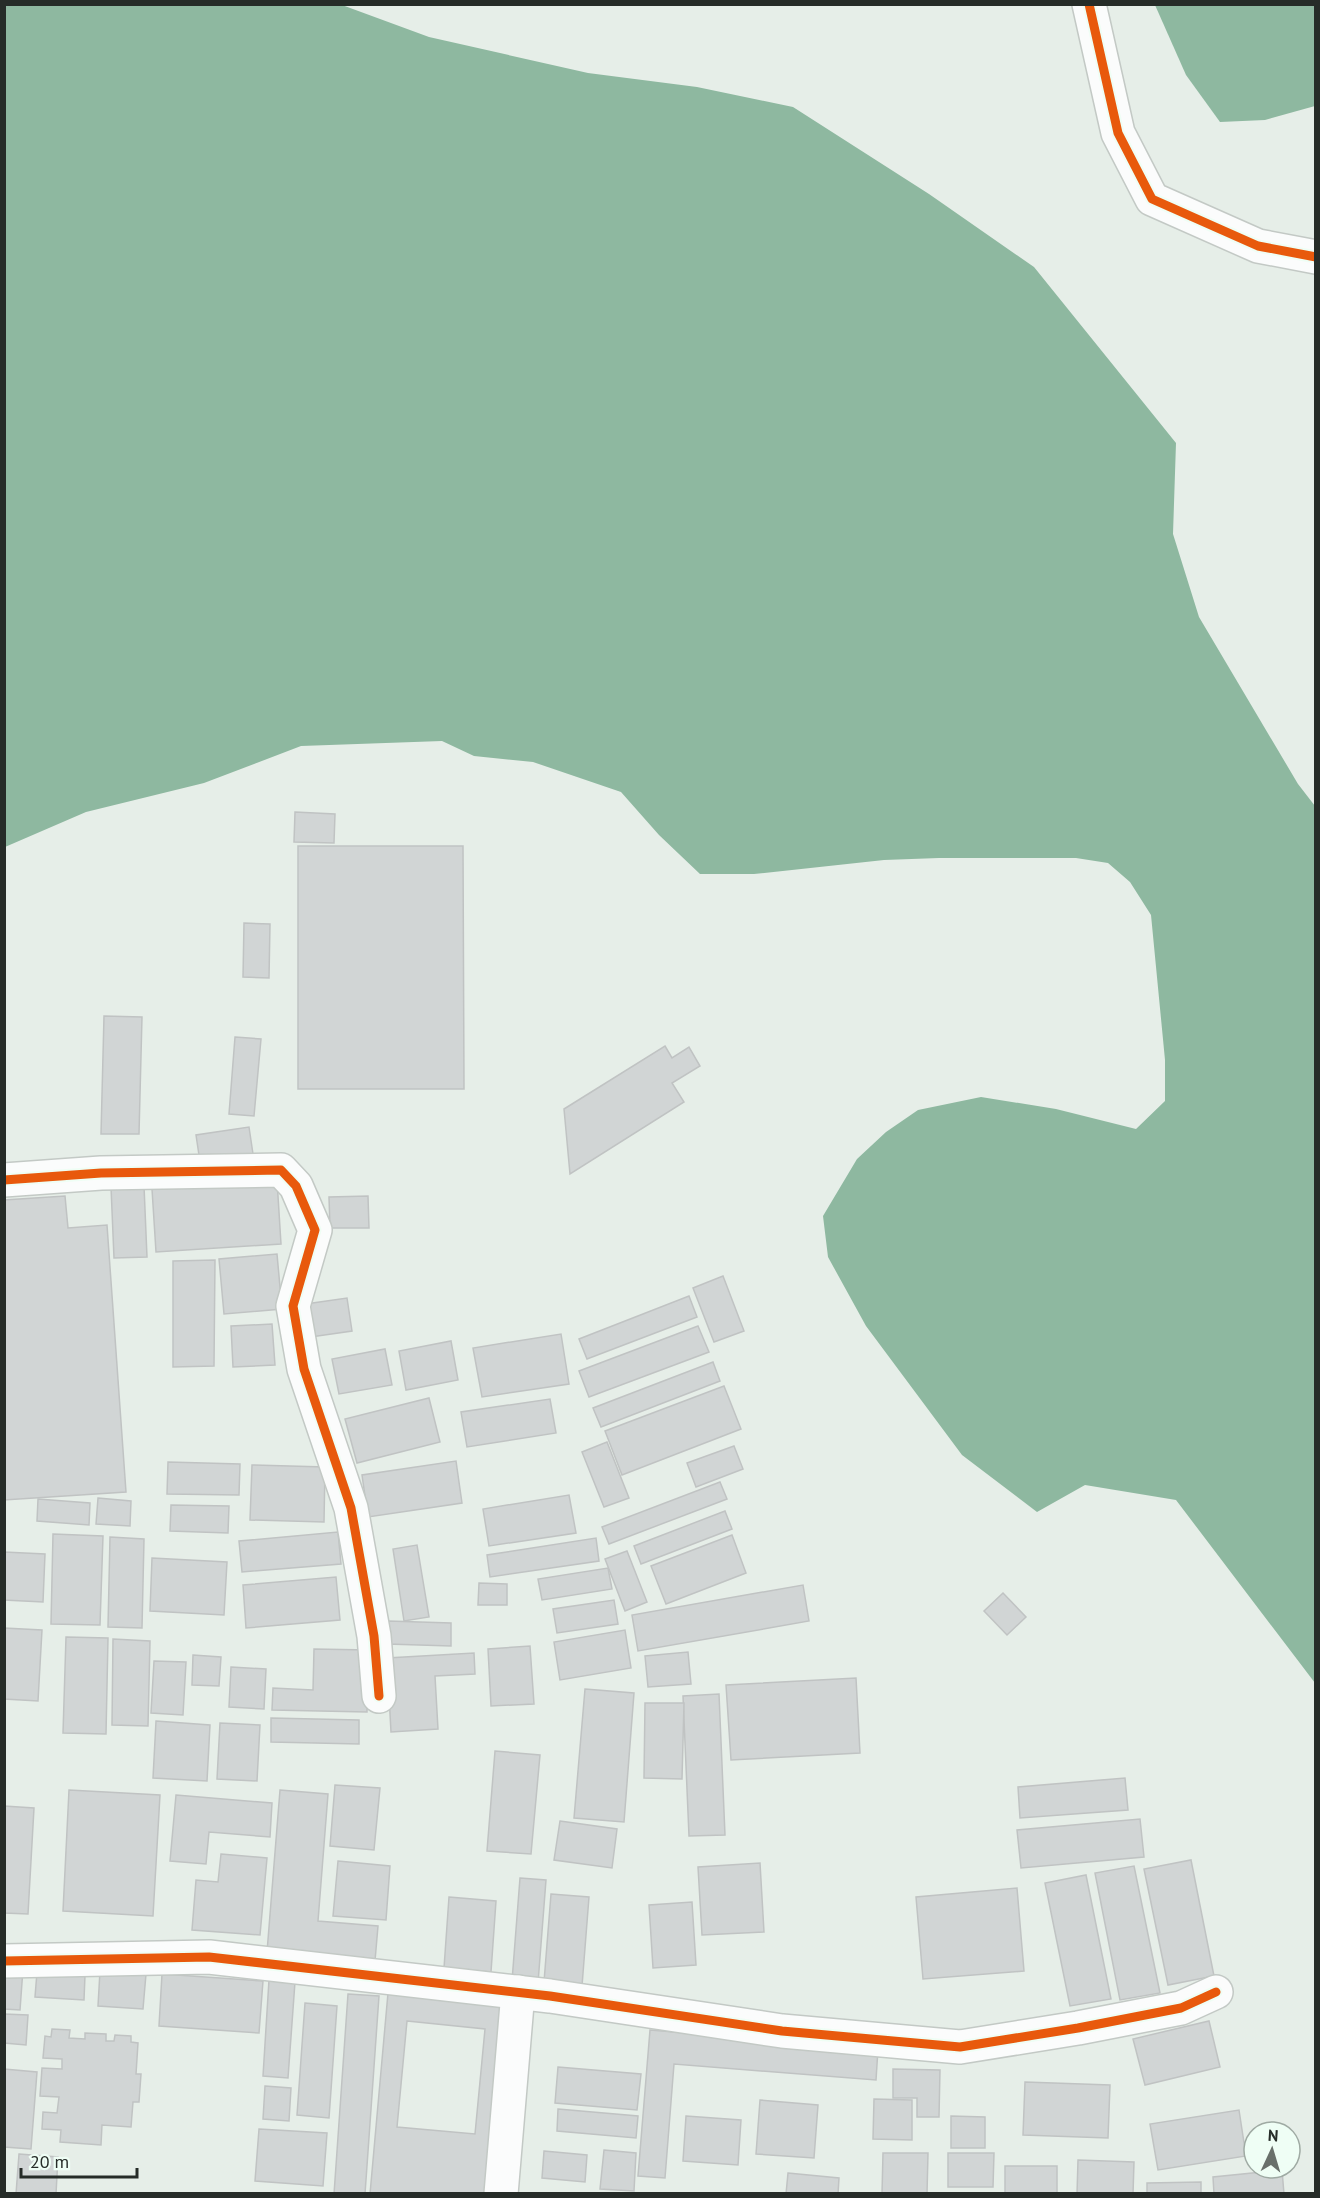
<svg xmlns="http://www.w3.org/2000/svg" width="1320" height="2198" font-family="'PT Sans',sans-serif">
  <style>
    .water { fill: #8eb8a0 }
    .building { fill: #d1d5d5; stroke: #c0c3c3; stroke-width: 1.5; fill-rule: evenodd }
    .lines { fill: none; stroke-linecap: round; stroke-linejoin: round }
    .minor-casing { stroke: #c3c9c5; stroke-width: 36 }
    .minor { stroke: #fbfcfc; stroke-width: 33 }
    .cycleway-casing { stroke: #effef5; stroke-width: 13 }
    .cycleway { stroke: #e8590c; stroke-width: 9 }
  </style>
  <rect width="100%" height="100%" fill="#e6eee8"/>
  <g class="water">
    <polygon points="5,4 342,5 429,37 588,73 697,87 793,107 929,194 1034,267 1176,443 1173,534 1199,617 1298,784 1315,806 1315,1683 1176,1500 1085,1485 1037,1512 962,1455 866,1326 828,1257 823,1216 857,1159 886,1132 918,1110 981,1097 1056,1109 1136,1129 1165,1101 1165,1060 1151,915 1130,882 1108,863 1076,858 939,858 884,860 754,874 700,874 659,835 621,792 533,762 474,756 442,741 301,746 204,783 86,812 5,847"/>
    <polygon points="1155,5 1315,5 1315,106 1265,120 1220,122 1186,75"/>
  </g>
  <g class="building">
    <polygon points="295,812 335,814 334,843 294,842"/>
    <polygon points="298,846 463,846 464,1089 298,1089"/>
    <polygon points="244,923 270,924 269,978 243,977"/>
    <polygon points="104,1016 142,1017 139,1134 101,1134"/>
    <polygon points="235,1037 261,1039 254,1116 229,1114"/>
    <polygon points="665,1046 672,1058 689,1047 700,1066 672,1083 684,1102 570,1174 564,1109"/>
    <polygon points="249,1127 253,1154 200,1162 196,1135"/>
    <polygon points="277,1180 281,1244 156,1252 152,1189"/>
    <polygon points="144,1186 147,1257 114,1258 111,1187"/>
    <polygon points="65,1196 68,1228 107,1225 126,1492 4,1500 4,1200"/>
    <polygon points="368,1196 369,1228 330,1228 329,1197"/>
    <polygon points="277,1254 282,1309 224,1314 219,1259"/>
    <polygon points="215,1260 214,1366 173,1367 173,1261"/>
    <polygon points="723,1276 744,1331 714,1342 693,1288"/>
    <polygon points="689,1296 697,1317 587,1359 579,1339"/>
    <polygon points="347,1298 352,1331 304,1338 299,1305"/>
    <polygon points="272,1324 275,1365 233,1367 231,1326"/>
    <polygon points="698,1326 709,1352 589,1397 579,1371"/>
    <polygon points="561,1334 569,1384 482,1397 473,1348"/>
    <polygon points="451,1341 458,1380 406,1390 399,1351"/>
    <polygon points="385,1349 392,1385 339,1394 332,1359"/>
    <polygon points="713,1362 720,1381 601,1427 593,1408"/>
    <polygon points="724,1386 741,1429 622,1475 605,1431"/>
    <polygon points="429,1398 440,1442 357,1463 345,1419"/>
    <polygon points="550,1399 556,1433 467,1447 461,1412"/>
    <polygon points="607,1442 629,1498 604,1507 582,1452"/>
    <polygon points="734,1446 743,1469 696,1487 687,1463"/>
    <polygon points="456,1461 462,1503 368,1517 362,1475"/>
    <polygon points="168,1462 240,1464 239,1495 167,1494"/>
    <polygon points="252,1465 325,1467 324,1522 250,1520"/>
    <polygon points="720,1482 727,1499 609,1544 602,1527"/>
    <polygon points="569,1495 576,1533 489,1546 483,1509"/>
    <polygon points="98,1498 131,1501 130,1526 96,1524"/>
    <polygon points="38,1499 90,1503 89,1525 37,1521"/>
    <polygon points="171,1505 229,1506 228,1533 170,1531"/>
    <polygon points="725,1511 732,1529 641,1564 634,1546"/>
    <polygon points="338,1532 341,1564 242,1572 239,1541"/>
    <polygon points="53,1534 103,1536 100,1625 51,1624"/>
    <polygon points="732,1535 746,1573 666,1604 651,1566"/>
    <polygon points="110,1537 144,1539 142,1628 108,1627"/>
    <polygon points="596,1538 599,1561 490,1577 487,1555"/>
    <polygon points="417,1545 429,1617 404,1621 393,1549"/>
    <polygon points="627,1551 647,1602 625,1611 605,1559"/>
    <polygon points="4,1552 45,1554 43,1602 4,1600"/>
    <polygon points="152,1558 227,1562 224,1615 150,1611"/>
    <polygon points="608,1568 612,1589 542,1600 538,1579"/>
    <polygon points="336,1577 340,1620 246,1628 243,1585"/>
    <polygon points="479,1583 507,1584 507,1605 478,1605"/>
    <polygon points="803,1585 809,1621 638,1651 632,1615"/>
    <polygon points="1003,1593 1026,1617 1007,1635 984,1611"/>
    <polygon points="614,1600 618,1624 557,1633 553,1609"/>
    <polygon points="388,1621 451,1623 451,1646 387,1644"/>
    <polygon points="4,1628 42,1630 38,1701 4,1699"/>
    <polygon points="625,1630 631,1668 560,1680 554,1642"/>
    <polygon points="66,1637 108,1638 106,1734 63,1733"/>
    <polygon points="113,1639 150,1641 148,1726 112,1725"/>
    <polygon points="530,1646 534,1704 491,1706 488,1649"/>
    <polygon points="314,1649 368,1650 367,1712 272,1710 273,1688 313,1690"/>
    <polygon points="688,1652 691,1684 648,1687 645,1656"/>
    <polygon points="474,1653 475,1674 435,1676 438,1729 391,1732 387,1658"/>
    <polygon points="193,1655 221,1657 219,1686 192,1685"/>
    <polygon points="154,1661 186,1662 183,1715 151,1713"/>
    <polygon points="231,1667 266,1669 264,1709 229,1707"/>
    <polygon points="856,1678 860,1753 731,1760 726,1685"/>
    <polygon points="585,1689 634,1693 624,1822 574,1818"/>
    <polygon points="719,1694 725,1835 689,1836 683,1696"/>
    <polygon points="645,1703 684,1703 682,1779 644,1778"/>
    <polygon points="271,1718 359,1720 359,1744 271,1742"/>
    <polygon points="156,1721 210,1725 207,1781 153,1778"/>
    <polygon points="220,1723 260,1725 257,1781 217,1779"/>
    <polygon points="495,1751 540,1755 531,1854 487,1851"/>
    <polygon points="1125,1778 1128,1810 1020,1818 1018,1787"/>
    <polygon points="335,1785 380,1788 374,1850 330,1846"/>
    <polygon points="69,1790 160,1795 153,1916 63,1911"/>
    <polygon points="280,1790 328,1794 318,1921 378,1926 375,1961 267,1952"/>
    <polygon points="176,1795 272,1803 270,1837 209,1832 206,1864 170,1861"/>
    <polygon points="4,1806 34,1808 28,1914 4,1913"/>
    <polygon points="1140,1819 1144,1857 1021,1868 1017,1830"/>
    <polygon points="560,1821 617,1829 612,1868 554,1860"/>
    <polygon points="221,1854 267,1858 260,1935 192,1930 196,1880 218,1882"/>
    <polygon points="1191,1860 1214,1976 1168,1985 1144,1869"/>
    <polygon points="338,1861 390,1866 386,1920 333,1916"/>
    <polygon points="760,1863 764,1932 702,1935 698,1867"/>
    <polygon points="1134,1866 1160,1993 1120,2000 1095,1873"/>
    <polygon points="1086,1875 1111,1999 1070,2006 1045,1883"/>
    <polygon points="520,1878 546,1880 538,1983 512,1981"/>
    <polygon points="1017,1888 1024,1971 923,1979 916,1897"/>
    <polygon points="551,1894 589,1897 582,1986 544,1982"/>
    <polygon points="449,1897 496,1901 491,1972 444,1968"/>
    <polygon points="692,1902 696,1965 653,1968 649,1905"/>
    <polygon points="4,1968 23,1969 20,2010 4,2009"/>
    <polygon points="100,1971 146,1974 143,2009 98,2006"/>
    <polygon points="37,1972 85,1975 84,2000 35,1997"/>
    <polygon points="162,1974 263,1981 259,2033 159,2026"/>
    <polygon points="269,1980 295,1982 288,2078 263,2076"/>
    <path d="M388 1993 507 2004 489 2194H370ZM407 2021 485 2029 475 2134 397 2127Z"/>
    <polygon points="348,1994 379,1996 365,2194 334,2194"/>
    <polygon points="305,2003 337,2006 329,2118 297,2115"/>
    <polygon points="4,2014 28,2015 26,2045 4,2043"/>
    <polygon points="1209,2021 1220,2067 1145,2085 1133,2039"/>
    <polygon points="52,2029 70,2030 69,2038 85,2039 85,2033 106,2034 106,2041 114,2041 115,2035 131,2036 131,2042 138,2043 136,2074 141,2074 139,2102 133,2102 131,2127 102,2125 101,2145 60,2142 61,2130 42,2129 43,2112 57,2113 59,2097 40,2096 42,2068 62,2069 62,2059 43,2058 45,2036 51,2037"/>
    <polygon points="650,2030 878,2049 876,2080 674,2064 665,2178 638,2176"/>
    <polygon points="558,2067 641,2074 637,2110 555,2103"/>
    <polygon points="4,2069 37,2072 31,2149 4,2147"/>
    <polygon points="893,2069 940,2070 939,2117 917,2117 917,2098 893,2098"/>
    <polygon points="1025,2082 1110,2085 1108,2138 1023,2135"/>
    <polygon points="265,2086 291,2088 289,2121 263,2119"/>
    <polygon points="874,2099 912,2100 912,2140 873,2139"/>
    <polygon points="760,2100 818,2105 814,2158 756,2154"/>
    <polygon points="558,2109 638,2116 636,2138 557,2131"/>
    <polygon points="1239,2110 1246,2156 1158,2170 1150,2124"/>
    <polygon points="686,2116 741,2120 738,2165 683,2161"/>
    <polygon points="951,2116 985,2117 985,2148 951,2148"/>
    <polygon points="259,2129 327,2133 323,2186 255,2181"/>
    <polygon points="604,2150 636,2153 634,2191 600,2189"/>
    <polygon points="544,2151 587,2155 585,2182 542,2178"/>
    <polygon points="883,2153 928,2153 927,2194 882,2194"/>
    <polygon points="948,2153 994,2153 993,2187 948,2187"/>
    <polygon points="19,2154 58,2157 56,2194 16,2194"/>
    <polygon points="1078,2160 1134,2162 1133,2194 1077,2194"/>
    <rect x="1005" y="2166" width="52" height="28"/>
    <polygon points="1282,2170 1284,2194 1214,2194 1213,2177"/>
    <polygon points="788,2173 839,2178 838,2194 786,2194"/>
    <polygon points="1201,2182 1201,2194 1147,2194 1147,2183"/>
  </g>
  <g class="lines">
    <defs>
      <g id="minor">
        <polyline points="1089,4 1118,133 1152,199 1258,246 1316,257"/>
        <polyline points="4,1180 101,1173 281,1170 296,1186 315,1230 293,1306 304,1369 351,1508 374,1636 379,1696"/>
        <polyline points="4,1961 209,1957 550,1996 782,2031 960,2047 1078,2028 1181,2008 1216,1992"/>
        <polyline points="501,2194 518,1992"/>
      </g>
    </defs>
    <use href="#minor" class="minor-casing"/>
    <use href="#minor" class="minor"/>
    <defs>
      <g id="cycleway">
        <polyline points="1089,4 1118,133 1152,199 1258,246 1316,257"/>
        <polyline points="4,1180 101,1173 281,1170 296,1186 315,1230 293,1306 304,1369 351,1508 374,1636 379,1696"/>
        <polyline points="4,1961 209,1957 550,1996 782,2031 960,2047 1078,2028 1181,2008 1216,1992"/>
      </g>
    </defs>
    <use href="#cycleway" class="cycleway-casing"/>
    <use href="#cycleway" class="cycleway"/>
  </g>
  <rect width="1320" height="2198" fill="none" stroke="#262c28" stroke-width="12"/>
  <g transform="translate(1272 2150) rotate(4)"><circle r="28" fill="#effef5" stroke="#9faaa3" stroke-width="1.5"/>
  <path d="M0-4.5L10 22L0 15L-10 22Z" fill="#69706b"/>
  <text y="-9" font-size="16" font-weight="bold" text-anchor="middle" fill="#262c28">N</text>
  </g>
  <path d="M21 2168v9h116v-9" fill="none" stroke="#262c28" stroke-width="3"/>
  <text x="30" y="2168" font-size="18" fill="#262c28" stroke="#effef5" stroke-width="4.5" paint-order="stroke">20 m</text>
</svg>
